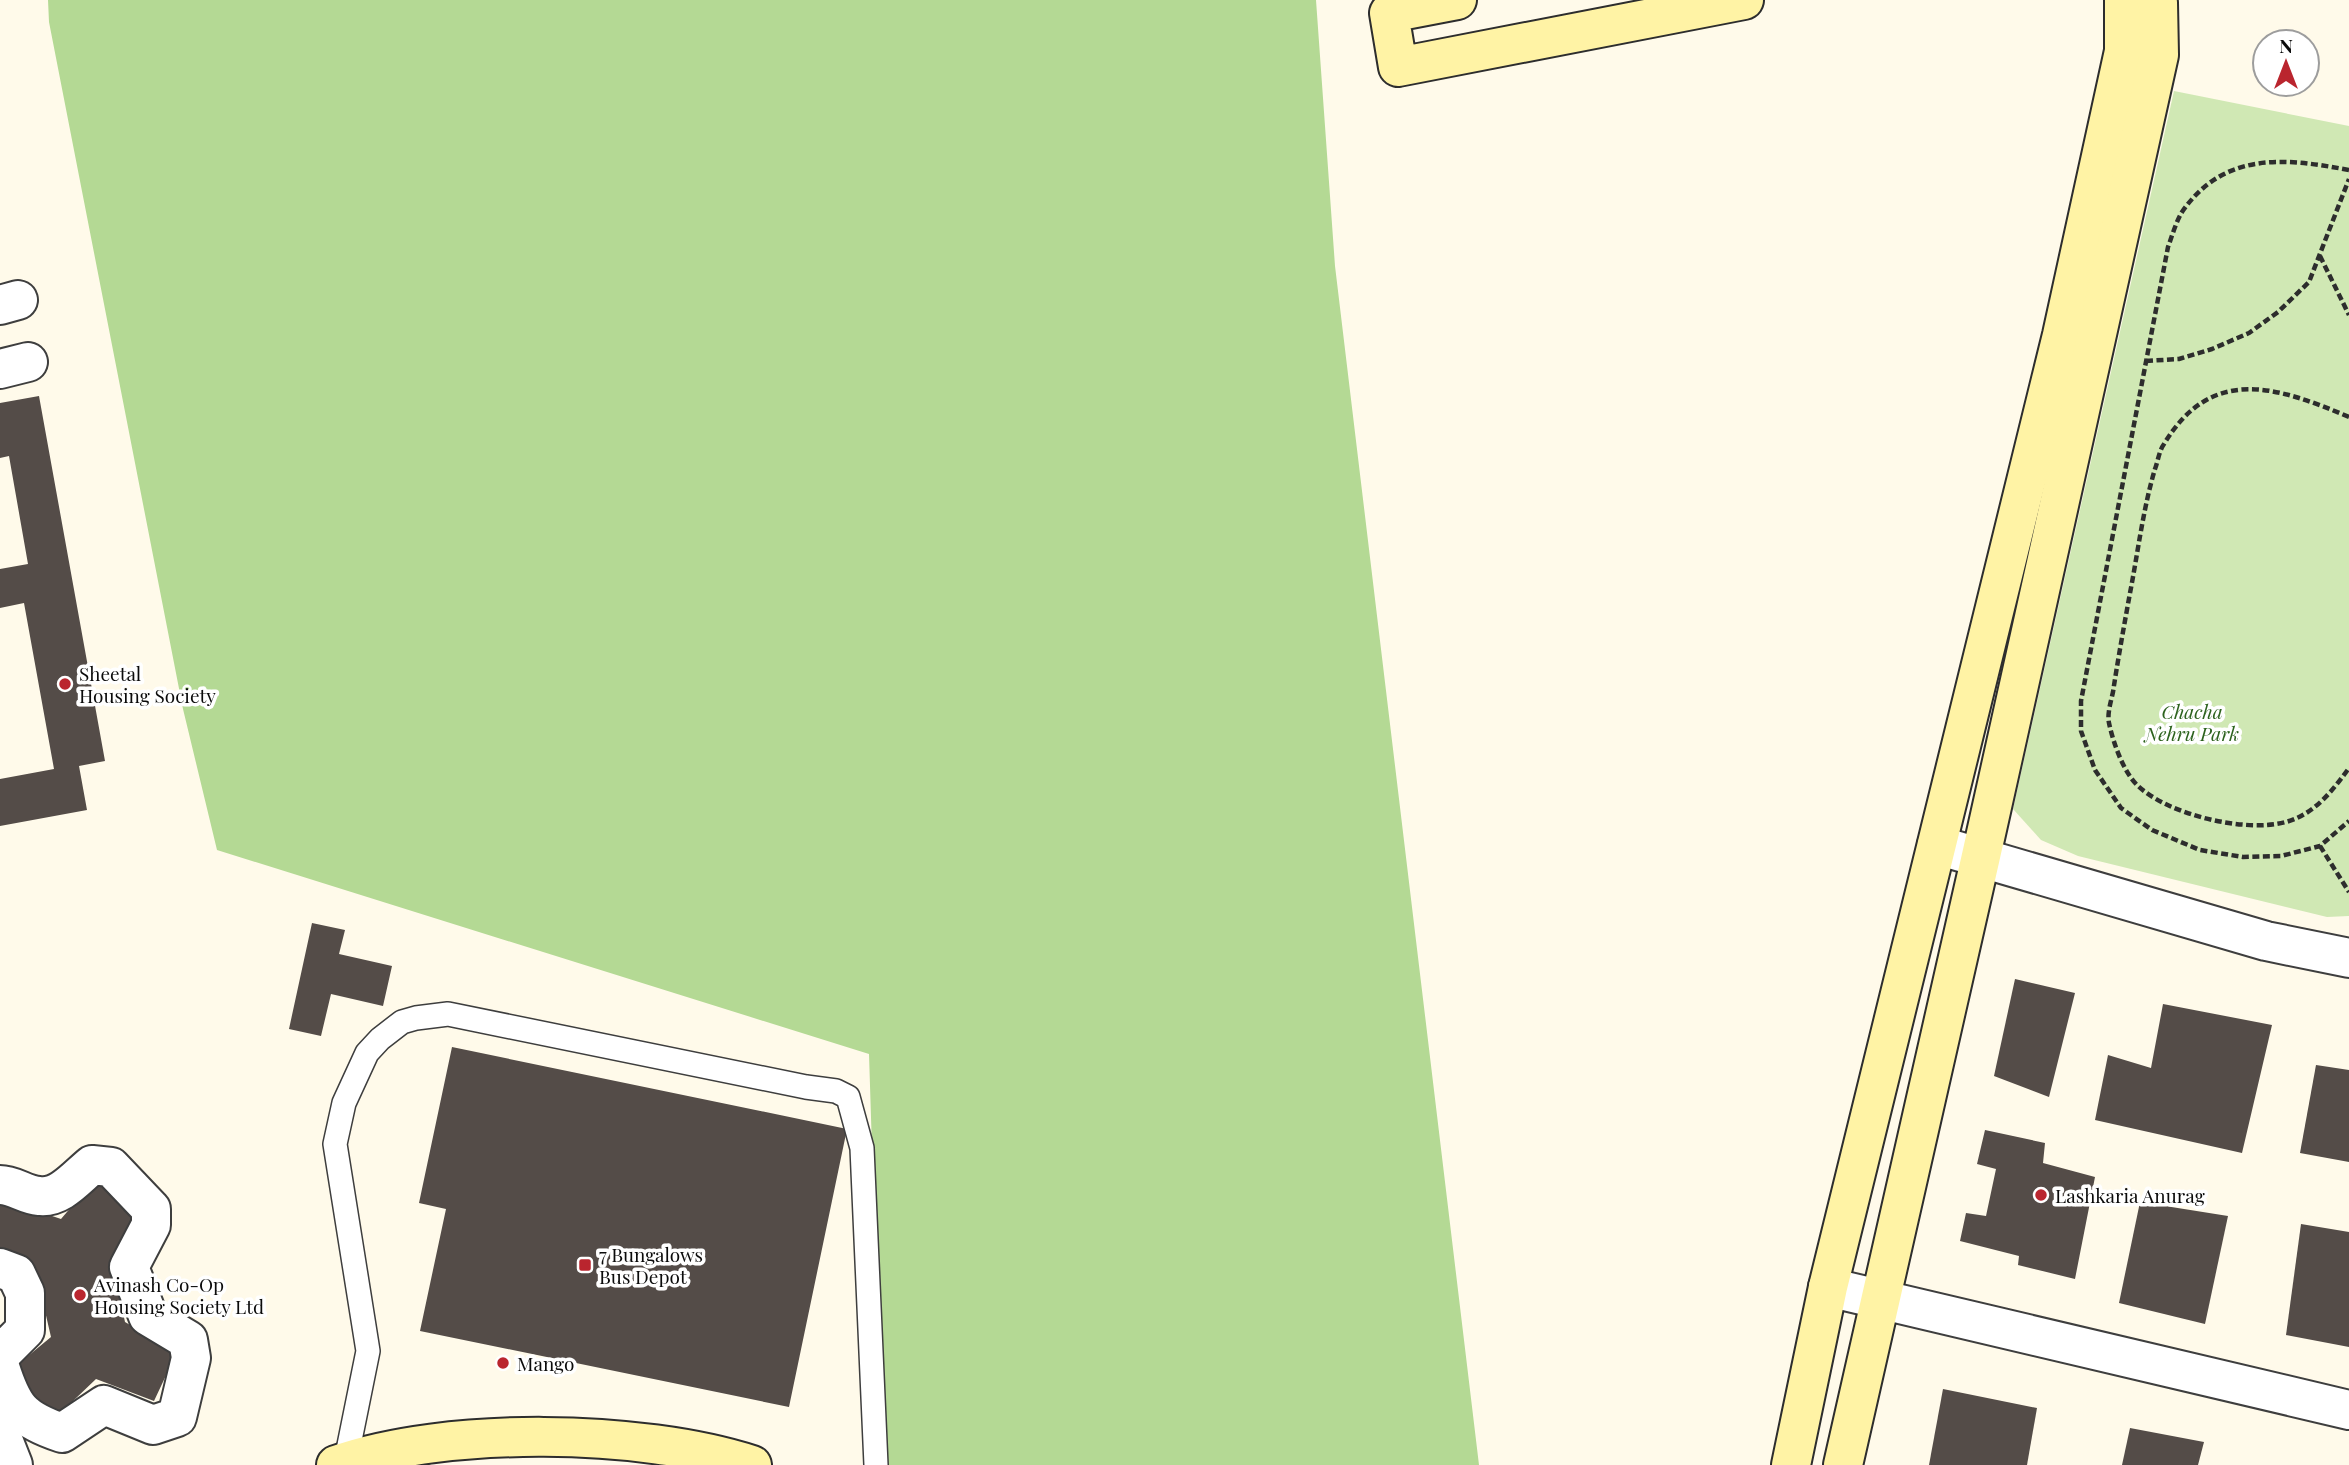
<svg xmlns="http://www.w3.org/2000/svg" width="2349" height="1465" font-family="'Playfair Display',serif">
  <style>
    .green { fill: #d0e8b4 }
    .forest { fill: #b4d994 }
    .building { fill: #544c48 }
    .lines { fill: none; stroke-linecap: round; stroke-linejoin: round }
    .lane-casing { stroke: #3e3e3e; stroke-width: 26 }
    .street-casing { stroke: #3e3e3e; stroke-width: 42 }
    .secondary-casing { stroke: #2d2d2d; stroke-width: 42 }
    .path { stroke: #2d2d2d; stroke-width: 4.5; stroke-dasharray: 7 3.5; stroke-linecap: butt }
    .lane { stroke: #fff; stroke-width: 23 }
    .street { stroke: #fff; stroke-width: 38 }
    .secondary { stroke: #fff3a5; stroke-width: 38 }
    .poi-dot { fill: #ba252e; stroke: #fff; stroke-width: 2.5 }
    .labels { text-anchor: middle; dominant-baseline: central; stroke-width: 7; stroke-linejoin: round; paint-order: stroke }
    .poi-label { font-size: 19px; fill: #0b0b0b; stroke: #fff; text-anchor: start }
    .park-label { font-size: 19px; font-style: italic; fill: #2c621d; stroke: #fff }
  </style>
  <rect width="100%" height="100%" fill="#fffaea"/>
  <polygon class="green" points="2174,91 2349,126 2349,916 2327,917 2078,856 2041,840 2013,809"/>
  <polygon class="forest" points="48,0 1316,0 1335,266 1479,1465 882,1465 869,1054 217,850 183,709 49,22"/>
  <g class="building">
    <polygon points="39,396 105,761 79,766 87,810 0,826 0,779 54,769 24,603 0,608 0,569 28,564 9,456 0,458 0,403"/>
    <polygon points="312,923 345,930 339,954 392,966 383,1006 331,994 321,1036 289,1029"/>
    <polygon points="2015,979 2075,993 2049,1097 1994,1076"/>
    <polygon points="2163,1004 2272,1025 2242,1153 2095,1120 2108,1055 2151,1068"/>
    <polygon points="452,1047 847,1129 789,1407 420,1331 446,1209 419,1203"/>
    <polygon points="2316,1065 2349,1070 2349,1162 2300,1153"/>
    <polygon points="1985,1130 2045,1143 2043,1163 2095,1177 2075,1279 2018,1265 2019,1256 1960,1241 1966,1213 1986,1216 1996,1169 1977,1164"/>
    <polygon points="101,1172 145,1217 111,1257 125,1322 177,1352 154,1401 96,1379 51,1422 5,1375 51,1337 35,1268 0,1254 0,1204 2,1199 61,1219"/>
    <polygon points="2140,1202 2228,1216 2205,1324 2119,1303"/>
    <polygon points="2301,1224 2349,1232 2349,1347 2286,1335"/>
    <polygon points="1943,1389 2037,1408 2027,1465 1929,1465"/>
    <polygon points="2130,1428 2204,1442 2198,1465 2122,1465"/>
  </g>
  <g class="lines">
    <defs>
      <polyline id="lane" points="345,1465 368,1351 335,1144 344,1103 367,1053 380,1039 402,1022 416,1018 448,1014 806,1087 836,1091 848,1097 862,1148 876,1465"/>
      <g id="street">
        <polyline points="0,305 18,300"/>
        <polyline points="0,369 28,362"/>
        <polyline points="1937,845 2266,941 2349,958"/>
        <path d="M0 1185C14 1185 25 1195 39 1196 60 1199 77 1177 92 1165L111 1167 151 1209V1225L129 1267 148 1316 188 1340 191 1358 177 1417 153 1425 104 1405 62 1433C21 1419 13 1408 0 1367"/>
        <polyline points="0,1268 16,1274 25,1293 25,1330 0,1355"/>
        <polyline points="1828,1287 2349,1410"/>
        <polyline points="0,1432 13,1465"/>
      </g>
      <g id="secondary">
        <polyline points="1457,0 1389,13 1398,67 1744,0"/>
        <path d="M336 1465C445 1426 642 1429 752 1465"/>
        <polyline points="1791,1465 1828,1287 2062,335 2124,51 2124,0"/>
        <polyline points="1843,1465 1981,856 2159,55 2158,3 2156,0"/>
      </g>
    </defs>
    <use href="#lane" class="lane-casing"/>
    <use href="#street" class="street-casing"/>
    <use href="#secondary" class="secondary-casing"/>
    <g class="path">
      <path d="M2349 170C2285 158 2224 151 2182 212 2176 222 2172 236 2168 247L2081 701V731L2095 770 2121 808 2152 830 2200 850 2243 857 2281 856 2320 846 2349 821"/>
      <polyline points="2320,256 2349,315"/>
      <polyline points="2146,361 2179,359 2212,349 2249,333 2278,312 2309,282 2349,179"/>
      <path d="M2349 417C2278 387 2212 364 2164 444 2159 451 2158 461 2155 469 2143 509 2138 552 2130 593 2124 626 2118 659 2113 692 2111 701 2107 714 2109 723 2113 742 2123 771 2137 785 2168 815 2245 833 2286 822 2315 814 2333 790 2349 768"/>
      <polyline points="2320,846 2349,892"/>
    </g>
    <use href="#lane" class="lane"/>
    <use href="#street" class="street"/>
    <use href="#secondary" class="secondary"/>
  </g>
  <g class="poi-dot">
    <circle cx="65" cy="684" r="7"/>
    <circle cx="2041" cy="1195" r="7"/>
    <rect x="578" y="1258" width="14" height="14" rx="3.5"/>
    <circle cx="80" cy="1295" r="7"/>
    <circle cx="503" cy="1363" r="7"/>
  </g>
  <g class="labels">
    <g class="poi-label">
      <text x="79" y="673">Sheetal<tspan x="79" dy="22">Housing Society</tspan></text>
      <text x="2055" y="1195">Lashkaria Anurag</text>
      <text x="599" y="1254">7 Bungalows<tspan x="599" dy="22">Bus Depot</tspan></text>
      <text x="94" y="1284">Avinash Co-Op<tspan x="94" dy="22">Housing Society Ltd</tspan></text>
      <text x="517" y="1363">Mango</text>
    </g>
    <g class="park-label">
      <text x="2192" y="711">Chacha<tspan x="2192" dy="22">Nehru Park</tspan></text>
    </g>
  </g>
  <g transform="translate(2286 63)"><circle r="33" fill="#ffffff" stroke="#9d9d9d" stroke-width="2"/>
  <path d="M0-5L12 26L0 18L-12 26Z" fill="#ba252e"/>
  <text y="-10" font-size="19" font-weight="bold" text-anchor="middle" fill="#0b0b0b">N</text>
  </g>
</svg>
